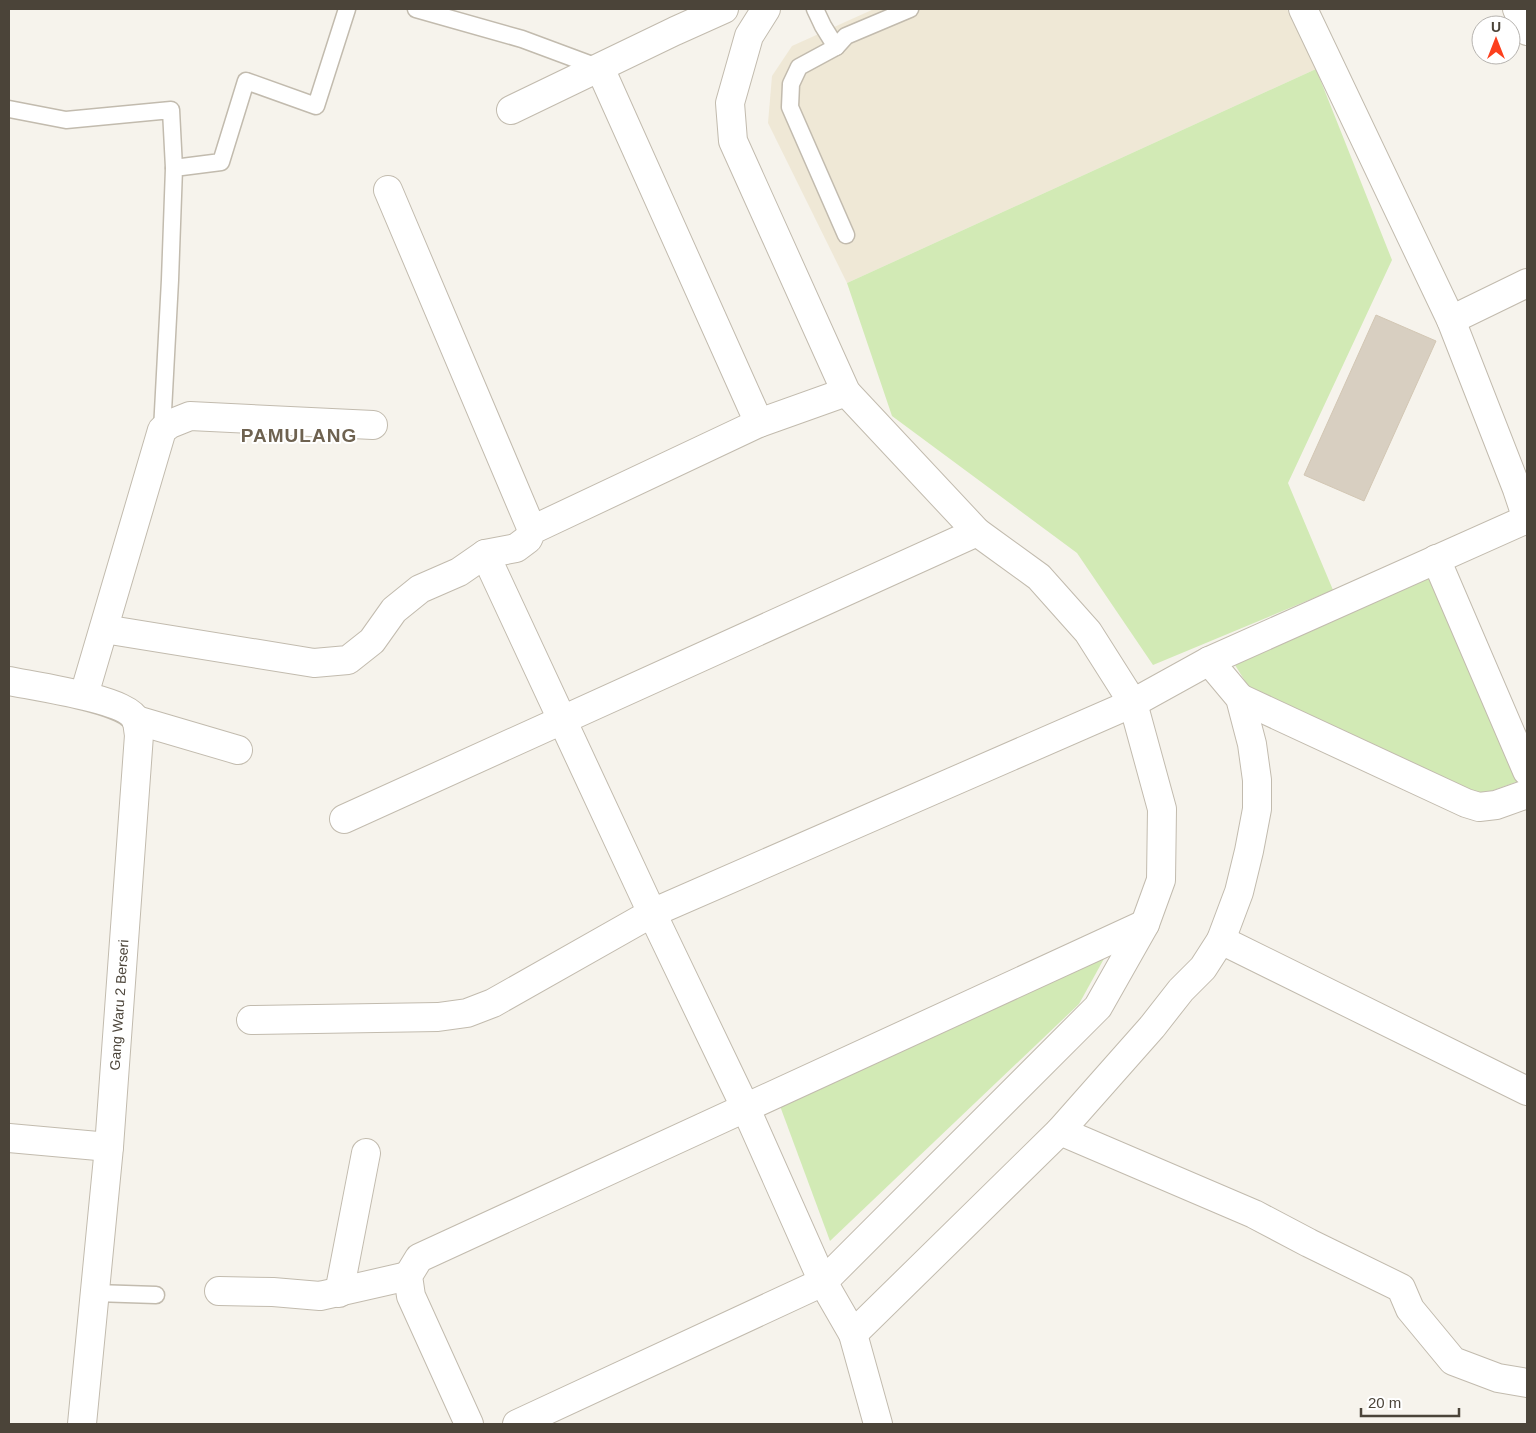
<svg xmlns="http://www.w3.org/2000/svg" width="1536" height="1433" font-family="Arial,sans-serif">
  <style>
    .education { fill: #efe8d6 }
    .green { fill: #d2eab5 }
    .building { fill: #d8cfc1; stroke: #d3c7b4 }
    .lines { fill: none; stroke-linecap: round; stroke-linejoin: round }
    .lane-casing { stroke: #c2bbae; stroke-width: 19 }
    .street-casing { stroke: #c2bbae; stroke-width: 30 }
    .lane { stroke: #fff; stroke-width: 16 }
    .street { stroke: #fff; stroke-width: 28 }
    .labels { text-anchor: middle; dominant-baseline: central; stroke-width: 4; stroke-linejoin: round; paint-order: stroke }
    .street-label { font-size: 14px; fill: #4b4439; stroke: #fff }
    .district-label { font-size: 19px; font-weight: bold; letter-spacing: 1px; fill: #6e6250; stroke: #fff }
  </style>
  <rect width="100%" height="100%" fill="#f6f3ec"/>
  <polygon class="education" points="874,9 1287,9 1316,69 847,283 768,123 772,76 792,46"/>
  <g class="green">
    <polygon points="1316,69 1392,260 1288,483 1333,590 1153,665 1077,553 892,416 847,283"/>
    <polygon points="1429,578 1519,781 1480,795 1248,686 1235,665"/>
    <polygon points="1111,946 1079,1004 830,1241 780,1106"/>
  </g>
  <polygon class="building" points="1376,315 1436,341 1364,501 1304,475"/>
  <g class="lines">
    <defs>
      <g id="lane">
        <polyline points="416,9 522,39 600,68"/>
        <polyline points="815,9 823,26 836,47"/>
        <polyline points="9,109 66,120 171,110 174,168"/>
        <polyline points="846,235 790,107 791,84 799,67 836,47 846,36 910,9"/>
        <polyline points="162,430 170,280 174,168 221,162 246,81 316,106 347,9"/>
        <polyline points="95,1293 156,1295"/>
      </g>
      <g id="street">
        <polyline points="1303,9 1451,320 1517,489 1527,519"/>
        <polyline points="1517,9 1527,31"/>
        <polyline points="600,68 759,423"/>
        <polyline points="511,110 675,31 724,9"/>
        <polyline points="388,190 532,530"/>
        <polyline points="1451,320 1527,283"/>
        <polyline points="485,554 652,913 746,1109 823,1282 853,1334 878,1424"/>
        <polyline points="1436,559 1527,771"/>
        <polyline points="104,629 314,663 348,660 372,641 394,610 420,589 459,572 485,554 516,548 528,539 532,530 759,423 846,392"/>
        <path d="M9 681C32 686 127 699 136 720 138 724 138 731 139 735L109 1147 82 1424"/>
        <polyline points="84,695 162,430 170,424 190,416 373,425"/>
        <polyline points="1240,698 1466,803 1479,807 1496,805 1527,794"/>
        <polyline points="136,720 238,750"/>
        <polyline points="344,819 977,532"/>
        <polyline points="1221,940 1527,1091"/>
        <polyline points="251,1020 438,1017 467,1013 493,1003 652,913 1133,703 1209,661 1527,519"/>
        <polyline points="1060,1131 1254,1214 1309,1243 1401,1288 1410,1309 1453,1361 1498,1378 1527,1383"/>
        <polyline points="9,1138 109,1147"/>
        <polyline points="219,1291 273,1292 320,1296 408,1276"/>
        <polyline points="339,1293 366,1153"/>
        <polyline points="853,1334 1060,1131 1152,1027 1181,990 1203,968 1221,940 1239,892 1249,851 1257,809 1257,780 1252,744 1240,698 1209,661"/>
        <polyline points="469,1424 411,1296 408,1276 419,1258 1145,924"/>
        <polyline points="517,1424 823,1282 1098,1007 1145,924 1161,880 1162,809 1133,703 1088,632 1039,577 977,532 846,392 733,141 730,103 749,36 766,9"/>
      </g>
    </defs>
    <use href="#lane" class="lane-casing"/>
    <use href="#street" class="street-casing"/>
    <use href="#lane" class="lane"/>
    <use href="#street" class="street"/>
  </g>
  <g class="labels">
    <g class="street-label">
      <text transform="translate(119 1005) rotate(-86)">Gang Waru 2 Berseri</text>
    </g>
    <g class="district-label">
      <text x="299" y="435">PAMULANG</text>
    </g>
  </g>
  <rect width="1536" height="1433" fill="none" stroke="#4b4439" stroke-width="20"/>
  <g transform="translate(1496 40)"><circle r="24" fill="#ffffff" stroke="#b7b4b0"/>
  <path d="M0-4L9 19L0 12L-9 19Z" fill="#fc3f1d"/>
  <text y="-8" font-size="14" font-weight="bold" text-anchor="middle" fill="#4b4439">U</text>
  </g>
  <path d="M1361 1408v8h98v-8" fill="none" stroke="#4b4439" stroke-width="2.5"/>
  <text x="1368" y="1408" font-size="15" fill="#4b4439" stroke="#ffffff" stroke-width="4" paint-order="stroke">20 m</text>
</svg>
